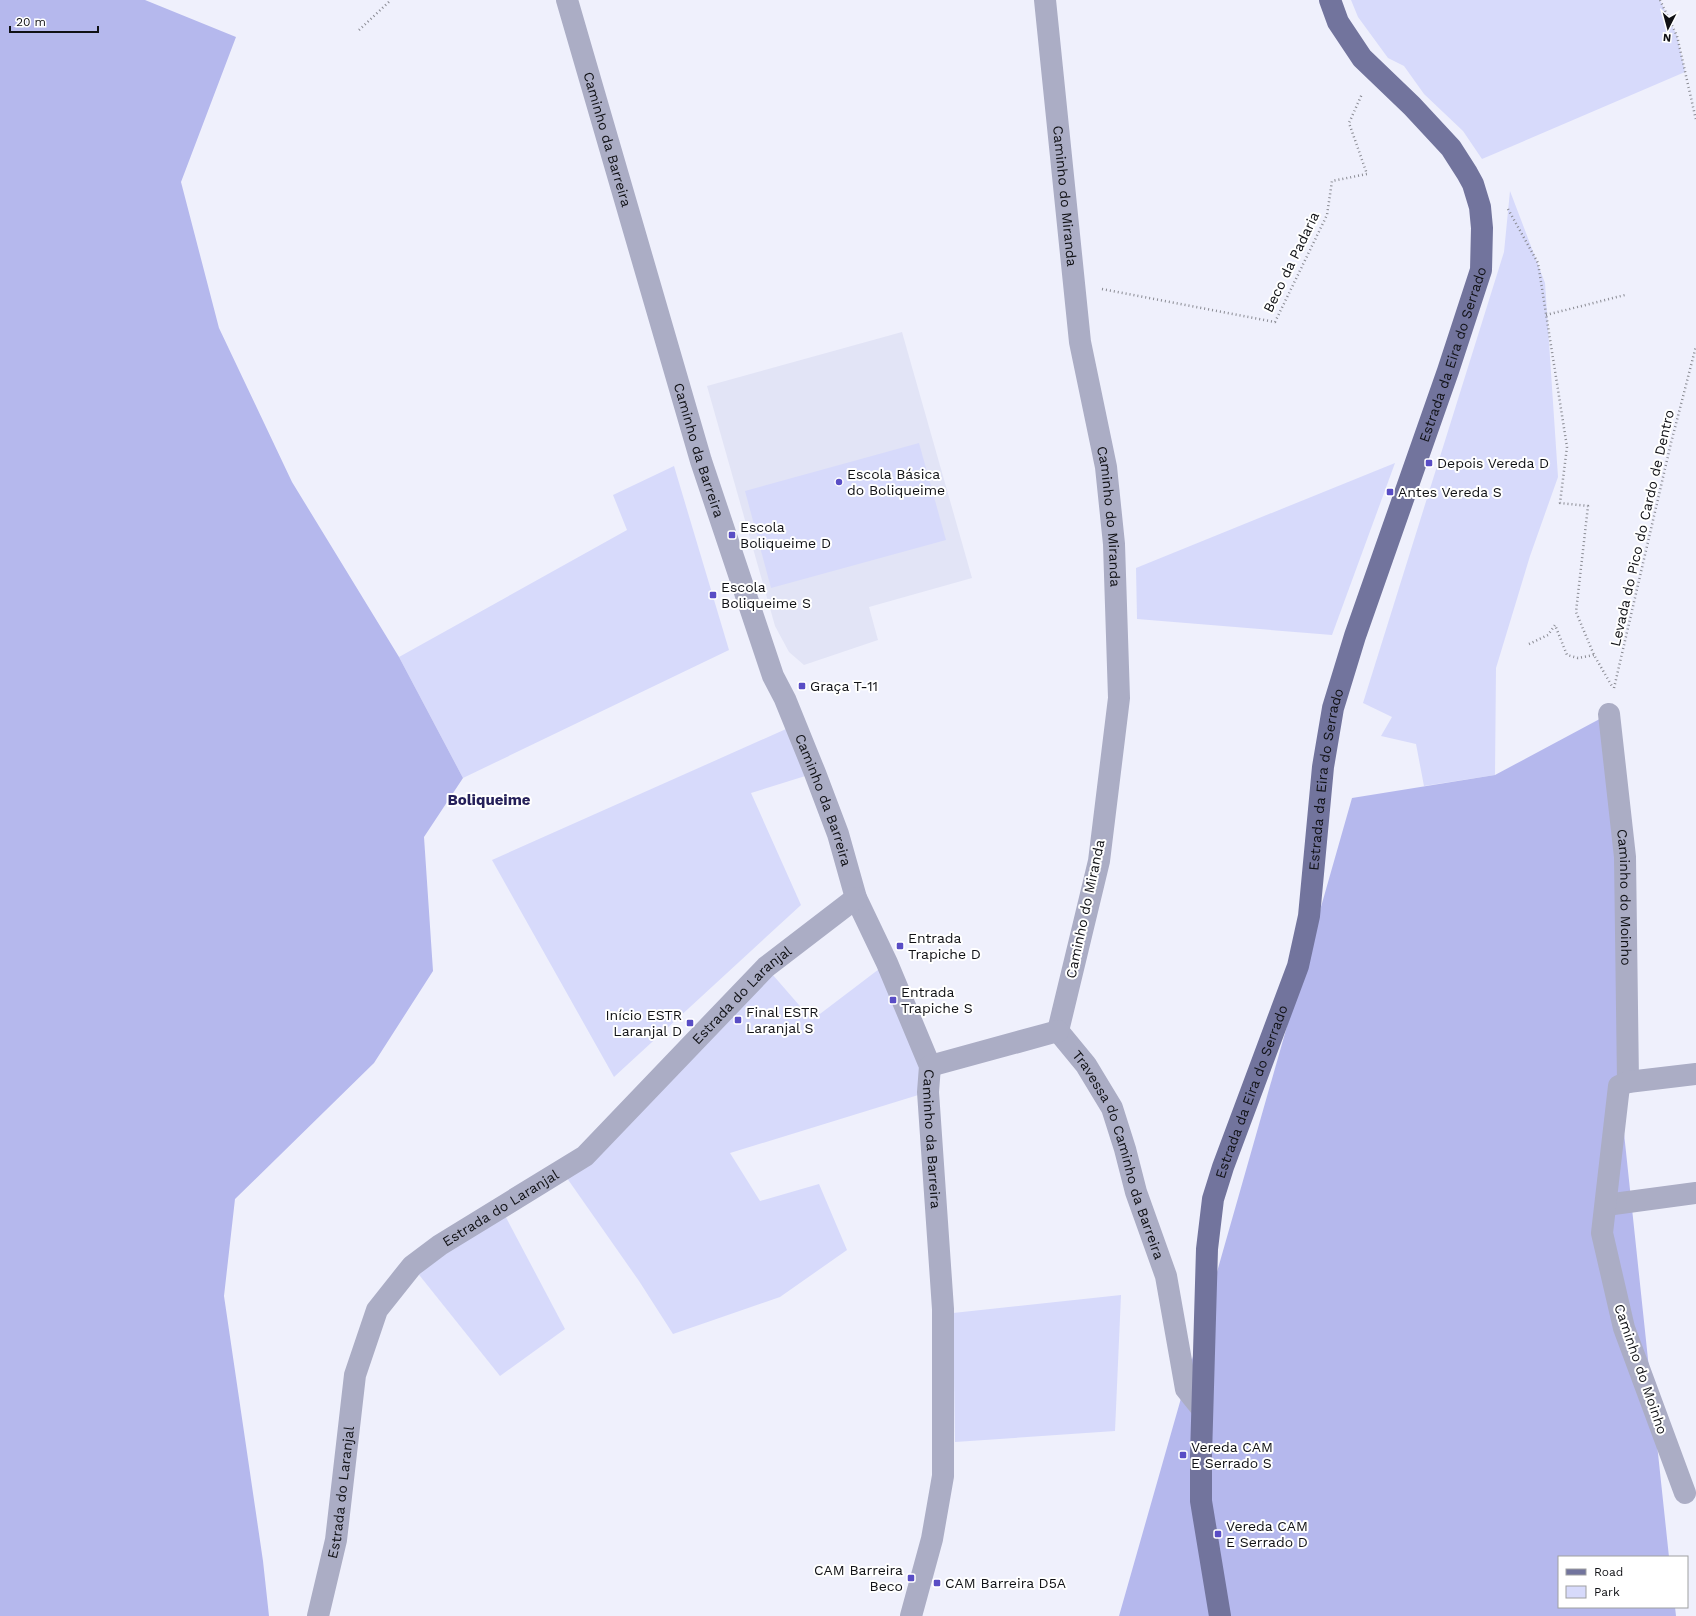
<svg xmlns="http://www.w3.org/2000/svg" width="1696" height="1616" font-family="'Work Sans',sans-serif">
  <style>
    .built { fill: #e2e4f6 }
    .green { fill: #d7dafb }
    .forest { fill: #b5b8ed }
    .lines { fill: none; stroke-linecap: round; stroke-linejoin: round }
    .path { stroke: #8a8b93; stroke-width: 2.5; stroke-dasharray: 1 3; stroke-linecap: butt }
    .minor { stroke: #abadc5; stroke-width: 22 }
    .major { stroke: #72749d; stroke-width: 22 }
    .poi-dot { fill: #594dc5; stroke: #fff; stroke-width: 1.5 }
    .labels { text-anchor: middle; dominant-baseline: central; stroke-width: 4; stroke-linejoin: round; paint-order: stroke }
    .street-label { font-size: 14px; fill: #101115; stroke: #fff }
    .poi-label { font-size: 14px; fill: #101115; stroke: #fff; text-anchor: start }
    .neighbourhood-label { font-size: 15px; font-weight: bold; fill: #241f59; stroke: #fff }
  </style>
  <rect width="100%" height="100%" fill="#eff0fc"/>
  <polygon class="built" points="902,332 972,578 869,607 878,640 804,665 789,652 775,626 707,386"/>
  <g class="green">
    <polygon points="1351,0 1660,0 1677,36 1685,72 1482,159 1463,131 1424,94 1404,66 1388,58 1358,17"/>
    <polygon points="1510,191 1545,283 1558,477 1530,556 1496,668 1495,775 1424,786 1416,744 1381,736 1392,717 1363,703 1504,252"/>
    <polygon points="919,443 946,540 771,588 745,491"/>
    <polygon points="1395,463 1332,635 1137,619 1136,568"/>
    <polygon points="674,466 729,650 463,778 399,657 627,530 613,495"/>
    <polygon points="795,725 815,773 751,793 801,905 614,1077 492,860"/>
    <polygon points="887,963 928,1092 730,1153 760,1201 819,1184 847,1250 780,1297 673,1334 639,1281 562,1171 766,967 812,1020"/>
    <polygon points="501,1208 565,1329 500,1376 412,1266"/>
    <polygon points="1121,1295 1115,1431 955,1442 953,1313"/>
  </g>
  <g class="forest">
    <polygon points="0,0 145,0 236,37 181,182 219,328 292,482 399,657 463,778 424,837 433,971 374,1063 235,1199 224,1296 263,1561 269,1616 0,1616"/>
    <polygon points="1609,714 1625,857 1619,1086 1669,1557 1559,1557 1559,1607 1675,1607 1676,1616 1119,1616 1352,798 1495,775"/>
  </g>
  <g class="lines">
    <g class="path">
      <polyline points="1660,0 1677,36 1696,120"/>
      <polyline points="359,30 391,0"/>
      <polyline points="1508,209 1538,263 1567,447 1560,503 1588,506 1576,612 1594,655 1613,688"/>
      <polyline points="1102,289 1275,322 1327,215 1332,181 1367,174 1349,123 1362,94"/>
      <polyline points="1546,315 1625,295"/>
      <polyline points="1529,644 1548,635 1555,625 1567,655 1578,658 1594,655"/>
      <polyline points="1614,688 1671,443 1696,346"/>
    </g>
    <g class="minor">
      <path id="s1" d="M567 0 701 461 773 676 785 699 815 773 838 834 856 898 887 963 930 1066 928 1092 943 1309V1476L932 1539 911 1616"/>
      <path id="s2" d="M1045 0 1080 342 1106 467 1114 544 1119 698 1099 861 1058 1031"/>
      <path id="s3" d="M1609 714 1625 857 1628 1082"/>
      <path id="s4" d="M1058 1031 1086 1065 1112 1108 1125 1149 1136 1192 1166 1276 1186 1389 1202 1409"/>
      <polyline points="930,1066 1058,1031"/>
      <polyline points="1606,1205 1696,1193"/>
      <polyline points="1685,1493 1624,1328 1602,1233 1619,1086 1628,1082 1696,1074"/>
      <path id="s5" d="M318 1616 336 1540 355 1375 377 1310 412 1266 440 1245 585 1156 766 967 856 898"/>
    </g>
    <path class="major" id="s6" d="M1220 1616 1201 1501V1456L1207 1249 1213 1199 1223 1167 1298 966 1309 916 1323 767 1333 708 1355 636 1448 371 1481 270 1482 228 1480 207 1473 184 1467 173 1451 148 1412 106 1362 58 1338 22 1330 0"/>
  </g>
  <g class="poi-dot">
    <rect x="1425" y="459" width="8" height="8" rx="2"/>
    <circle cx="839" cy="482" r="4"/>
    <rect x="1386" y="488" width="8" height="8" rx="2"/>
    <rect x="728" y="531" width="8" height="8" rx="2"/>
    <rect x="709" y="591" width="8" height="8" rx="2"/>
    <rect x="798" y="682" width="8" height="8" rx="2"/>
    <rect x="896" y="942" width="8" height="8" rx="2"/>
    <rect x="889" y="996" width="8" height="8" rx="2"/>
    <rect x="734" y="1016" width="8" height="8" rx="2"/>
    <rect x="686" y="1019" width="8" height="8" rx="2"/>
    <rect x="1179" y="1451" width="8" height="8" rx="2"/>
    <rect x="1214" y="1530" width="8" height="8" rx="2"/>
    <rect x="907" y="1574" width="8" height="8" rx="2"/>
    <rect x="933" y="1579" width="8" height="8" rx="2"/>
  </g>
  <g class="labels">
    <g class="street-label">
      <text stroke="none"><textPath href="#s1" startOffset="145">Caminho da Barreira</textPath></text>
      <text stroke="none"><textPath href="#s2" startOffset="197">Caminho do Miranda</textPath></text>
      <text transform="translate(1291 262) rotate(-64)">Beco da Padaria</text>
      <text stroke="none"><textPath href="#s6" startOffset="1301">Estrada da Eira do Serrado</textPath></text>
      <text stroke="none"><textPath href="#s1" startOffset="469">Caminho da Barreira</textPath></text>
      <text stroke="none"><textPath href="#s2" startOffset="521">Caminho do Miranda</textPath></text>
      <text transform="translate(1642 528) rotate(-77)">Levada do Pico do Cardo de Dentro</text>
      <text stroke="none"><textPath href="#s6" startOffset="856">Estrada da Eira do Serrado</textPath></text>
      <text stroke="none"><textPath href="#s1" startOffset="841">Caminho da Barreira</textPath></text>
      <text stroke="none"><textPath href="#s3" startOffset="184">Caminho do Moinho</textPath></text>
      <text transform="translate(1085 909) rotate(-78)">Caminho do Miranda</text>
      <text stroke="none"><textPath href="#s5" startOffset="799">Estrada do Laranjal</textPath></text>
      <text stroke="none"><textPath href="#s6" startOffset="533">Estrada da Eira do Serrado</textPath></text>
      <text stroke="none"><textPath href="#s1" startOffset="1201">Caminho da Barreira</textPath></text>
      <text stroke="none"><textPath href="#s4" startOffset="140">Travessa do Caminho da Barreira</textPath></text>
      <text stroke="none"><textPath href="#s5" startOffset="475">Estrada do Laranjal</textPath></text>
      <text transform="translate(1641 1369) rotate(71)">Caminho do Moinho</text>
      <text stroke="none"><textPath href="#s5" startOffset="126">Estrada do Laranjal</textPath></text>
    </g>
    <g class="poi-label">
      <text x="1437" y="463">Depois Vereda D</text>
      <text x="847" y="474">Escola Básica<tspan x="847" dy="16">do Boliqueime</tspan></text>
      <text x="1398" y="492">Antes Vereda S</text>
      <text x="740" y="527">Escola<tspan x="740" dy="16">Boliqueime D</tspan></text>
      <text x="721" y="587">Escola<tspan x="721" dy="16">Boliqueime S</tspan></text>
      <text x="810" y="686">Graça T-11</text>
      <text x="908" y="938">Entrada<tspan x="908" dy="16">Trapiche D</tspan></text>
      <text x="901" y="992">Entrada<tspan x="901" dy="16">Trapiche S</tspan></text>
      <text x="746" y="1012">Final ESTR<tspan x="746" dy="16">Laranjal S</tspan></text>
      <text x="682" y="1015" text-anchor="end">Início ESTR<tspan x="682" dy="16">Laranjal D</tspan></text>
      <text x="1191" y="1447">Vereda CAM<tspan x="1191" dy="16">E Serrado S</tspan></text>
      <text x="1226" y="1526">Vereda CAM<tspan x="1226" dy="16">E Serrado D</tspan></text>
      <text x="903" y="1570" text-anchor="end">CAM Barreira<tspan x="903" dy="16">Beco</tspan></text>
      <text x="945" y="1583">CAM Barreira D5A</text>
    </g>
    <g class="neighbourhood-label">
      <text x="489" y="800">Boliqueime</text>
    </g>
  </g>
  <rect x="1558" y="1556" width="130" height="52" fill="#ffffff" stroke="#9fa0a1"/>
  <rect x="1566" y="1569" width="20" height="6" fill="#72749d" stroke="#9fa0a1"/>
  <text x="1594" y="1576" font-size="12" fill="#101115">Road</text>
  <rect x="1566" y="1586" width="20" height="12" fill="#d7dafb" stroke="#9fa0a1"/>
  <text x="1594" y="1596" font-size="12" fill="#101115">Park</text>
  <g transform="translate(1668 28) rotate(186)" stroke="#ffffff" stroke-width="3" paint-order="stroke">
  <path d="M0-3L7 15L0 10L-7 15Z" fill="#101115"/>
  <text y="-6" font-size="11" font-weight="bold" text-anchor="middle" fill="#101115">N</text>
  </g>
  <path d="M10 26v6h88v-6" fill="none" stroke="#101115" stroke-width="2"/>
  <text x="16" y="26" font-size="12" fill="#101115" stroke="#ffffff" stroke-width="3" paint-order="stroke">20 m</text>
</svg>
